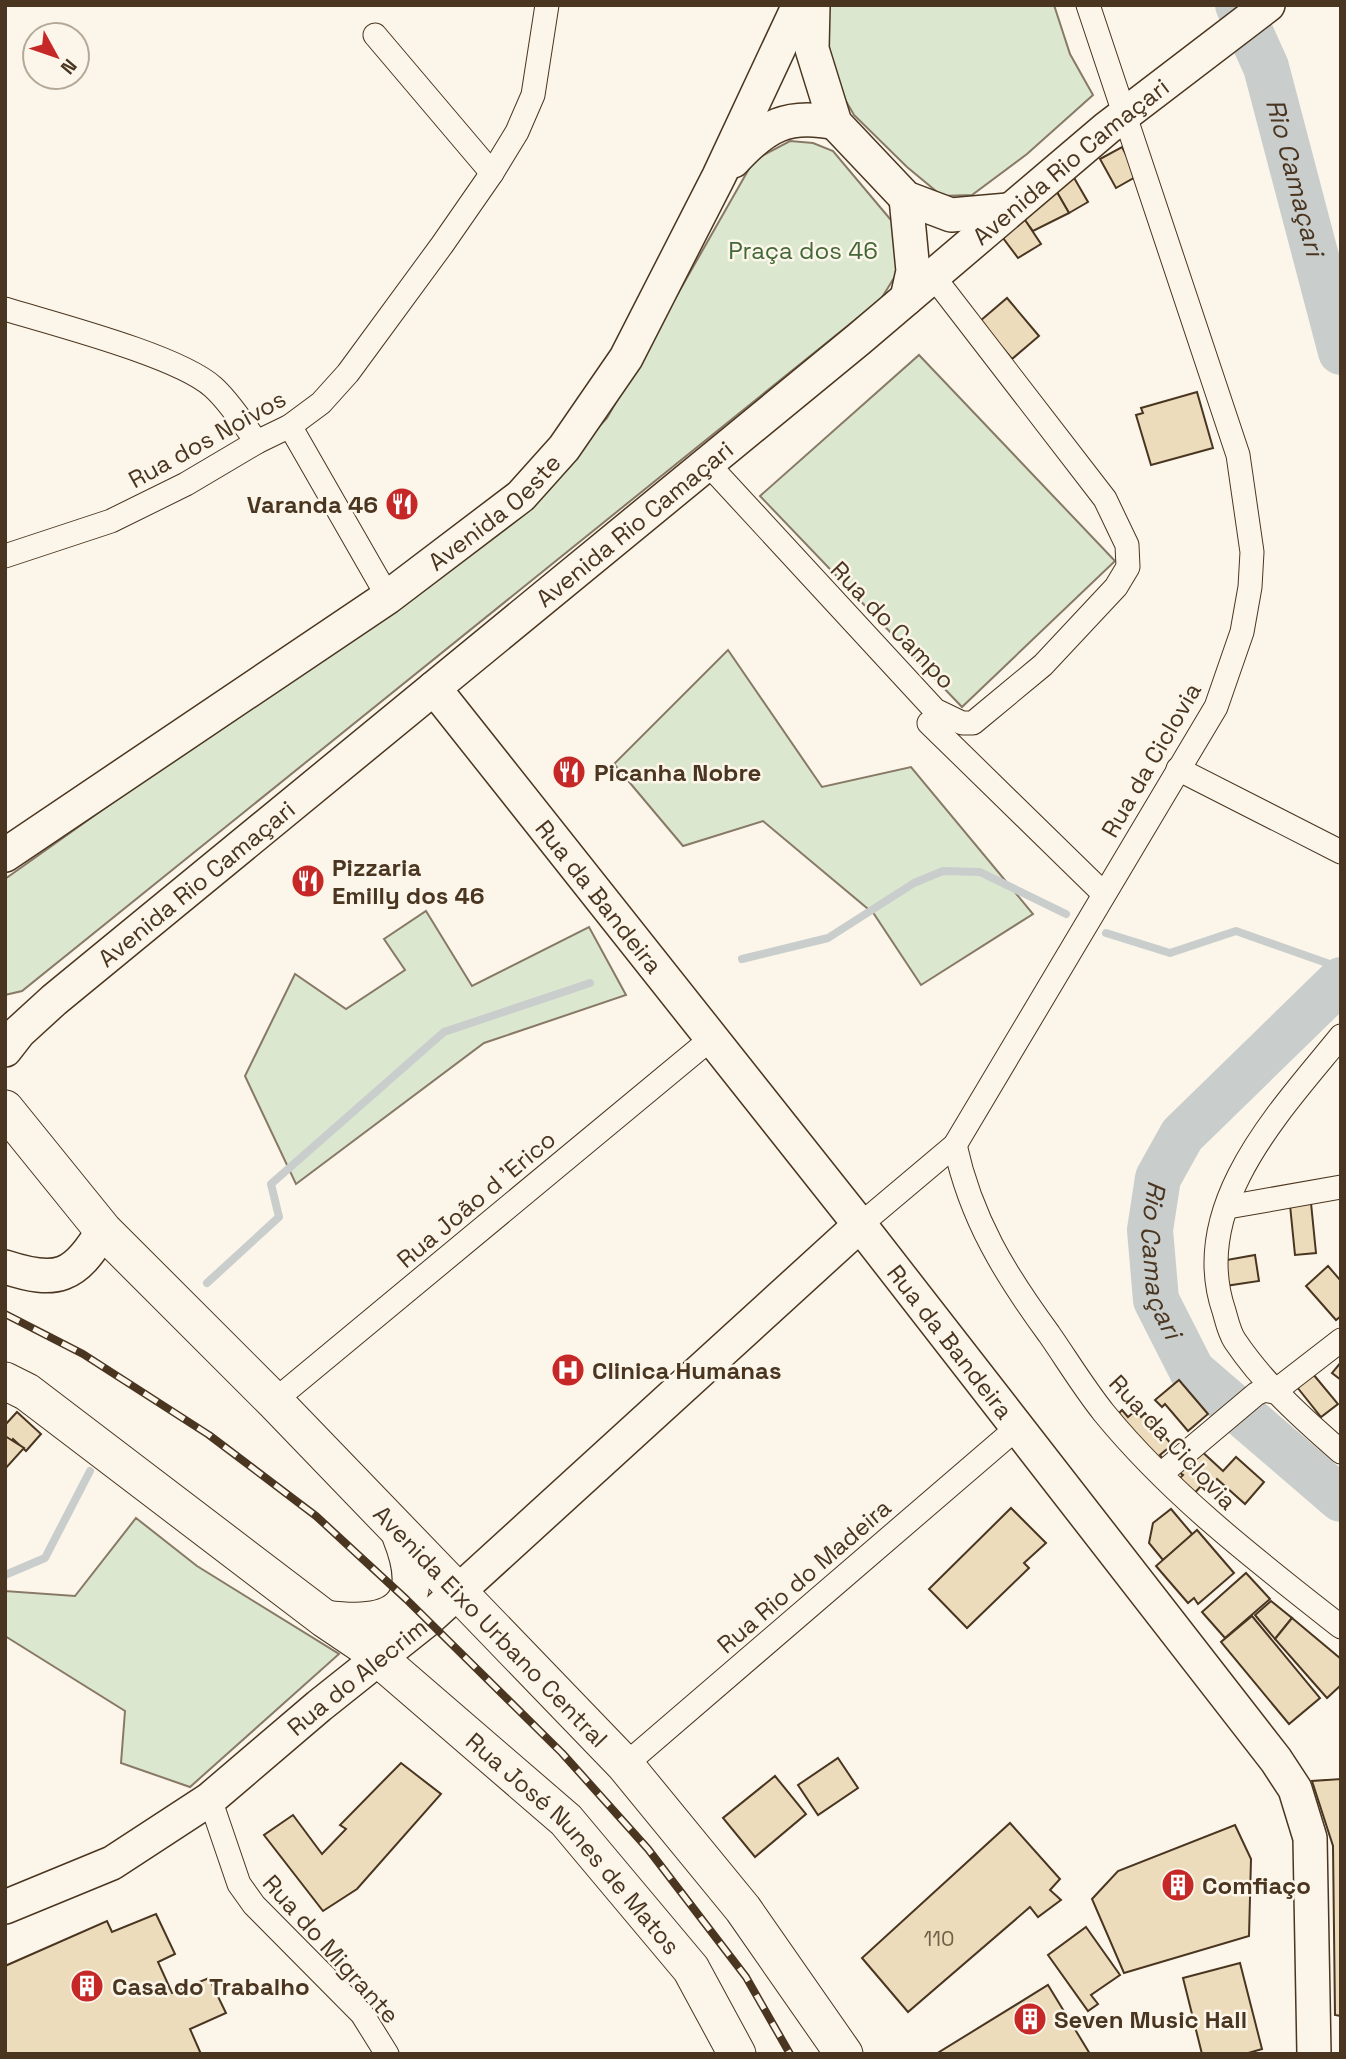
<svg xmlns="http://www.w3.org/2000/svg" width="1346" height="2059" font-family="'Space Grotesk',sans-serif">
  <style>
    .green { fill: #dce7d0; stroke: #887966; stroke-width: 2 }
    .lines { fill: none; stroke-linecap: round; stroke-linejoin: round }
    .stream { stroke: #c9cecd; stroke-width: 8 }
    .river { stroke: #c9cecd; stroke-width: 46 }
    .building { fill: #ecdcbc; stroke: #4a3520; stroke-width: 2 }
    .street-casing { stroke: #4a3520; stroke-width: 25 }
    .secondary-casing { stroke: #4a3520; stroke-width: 36 }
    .primary-casing { stroke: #4a3520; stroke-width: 39 }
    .street { stroke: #fbf6e9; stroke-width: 23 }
    .secondary { stroke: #fbf6e9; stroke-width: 33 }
    .primary { stroke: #fbf6e9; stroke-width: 37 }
    .rail-casing { stroke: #4a3520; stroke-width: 8 }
    .rail { stroke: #fbf6e9; stroke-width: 5; stroke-dasharray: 16; stroke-linecap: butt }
    .labels { text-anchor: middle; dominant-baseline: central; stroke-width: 5; stroke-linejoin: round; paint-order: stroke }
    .number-label { font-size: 21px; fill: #725f47 }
    .street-label { font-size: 24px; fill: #4a3520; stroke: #fbf6e9 }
    .park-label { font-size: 24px; fill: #436837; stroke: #fbf6e9 }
    .poi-label { font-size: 24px; font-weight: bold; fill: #4a3520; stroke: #fbf6e9; text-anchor: start }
    .water-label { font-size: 26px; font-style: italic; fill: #4a3520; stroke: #fbf6e9 }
  </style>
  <rect width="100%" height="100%" fill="#fbf6e9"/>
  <g class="green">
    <polygon points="825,5 1054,5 1070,54 1093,95 1027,154 972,195 942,196 907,167 854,115 832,77"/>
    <polygon points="790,141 813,143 833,151 901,232 902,265 881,299 22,991 5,995 5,879 518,515 607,418 754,160"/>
    <polygon points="919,355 1115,561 962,707 760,496"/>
    <polygon points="728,650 822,787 911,767 1033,914 921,985 874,914 763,821 683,846 614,764"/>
    <polygon points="426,911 472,986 589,927 626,995 484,1043 296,1184 245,1076 295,974 346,1009 405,970 384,939"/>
    <polygon points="136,1518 197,1566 339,1654 190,1787 121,1763 125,1711 5,1636 5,1591 75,1596"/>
  </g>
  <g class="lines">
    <g class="stream">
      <polyline points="1106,933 1170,953 1236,931 1341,968"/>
      <polyline points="742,959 828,938 914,883 943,871 980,872 1066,914"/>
      <polyline points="207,1283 279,1217 271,1184 444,1032 590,983"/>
      <polyline points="5,1575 45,1558 90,1471"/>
    </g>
    <g class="river">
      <path id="s1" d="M1238 5 1266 67 1341 352"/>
      <path id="s2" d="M1341 980 1182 1135 1158 1178 1150 1230 1156 1300 1192 1371 1341 1499"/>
    </g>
  </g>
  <g class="building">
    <polygon points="1122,147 1137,176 1116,188 1100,159"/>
    <polygon points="1073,176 1088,202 1069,213 1054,187"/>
    <polygon points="1054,187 1069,213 1033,231 1020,214"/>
    <polygon points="1023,217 1041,244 1018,258 1000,234"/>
    <polygon points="1007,298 1039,336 1012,359 980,321"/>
    <polygon points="1197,392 1213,448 1151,465 1136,415 1143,413 1141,408"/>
    <polygon points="1311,1203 1316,1253 1295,1255 1290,1205"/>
    <polygon points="1255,1255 1259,1281 1225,1286 1221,1261"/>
    <polygon points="1328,1266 1341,1281 1341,1316 1336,1320 1306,1286"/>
    <polygon points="1341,1362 1341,1380 1332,1373"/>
    <polygon points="1313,1374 1338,1404 1321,1417 1297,1387"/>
    <polygon points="1179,1380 1208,1414 1188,1431 1165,1404 1162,1407 1155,1400"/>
    <polygon points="1122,1410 1128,1417 1135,1411 1141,1417 1145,1413 1172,1445 1160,1455 1164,1460 1157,1466 1115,1417"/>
    <polygon points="17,1412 41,1434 26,1451 13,1439 11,1442 5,1436 5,1425"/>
    <polygon points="5,1436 24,1448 5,1469"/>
    <polygon points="1198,1448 1223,1471 1236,1457 1264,1482 1245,1504 1217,1479 1206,1491 1201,1486 1191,1497 1175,1483 1183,1475 1177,1471"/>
    <polygon points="1011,1508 1046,1543 1024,1563 1029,1568 967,1628 929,1589"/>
    <polygon points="1171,1509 1193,1535 1163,1560 1149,1543 1153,1523"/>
    <polygon points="1197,1530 1234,1573 1198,1604 1194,1598 1188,1603 1156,1566"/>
    <polygon points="1246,1573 1270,1599 1225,1638 1202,1612"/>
    <polygon points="1271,1601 1292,1618 1275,1639 1255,1615"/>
    <polygon points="1252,1616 1320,1698 1289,1724 1221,1642"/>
    <polygon points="1292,1618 1341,1659 1341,1685 1327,1698 1275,1639"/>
    <polygon points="838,1758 858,1788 818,1815 798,1785"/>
    <polygon points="401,1763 441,1794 357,1889 323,1911 264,1835 293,1815 322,1854 346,1829 340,1825"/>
    <polygon points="775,1776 806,1814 755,1857 723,1818"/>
    <polygon points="1341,1779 1341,2016 1335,2015 1333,1846 1312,1781"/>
    <polygon points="1010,1823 1060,1879 1050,1890 1061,1900 1038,1917 1030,1907 908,2012 862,1958"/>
    <polygon points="1235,1825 1251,1859 1249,1936 1124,1973 1092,1899 1118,1871"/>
    <polygon points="156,1914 175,1954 158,1962 172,1993 209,1978 226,2013 190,2029 201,2054 5,2054 5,1966 107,1921 112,1932"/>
    <polygon points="1086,1927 1120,1975 1091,1995 1098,2004 1088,2011 1048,1955"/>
    <polygon points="1240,1963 1262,2049 1245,2054 1202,2054 1183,1978"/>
    <polygon points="1048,1985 1090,2054 936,2054"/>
  </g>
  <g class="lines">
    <defs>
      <g id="street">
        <polyline points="375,35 492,173"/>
        <path d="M5 309C54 324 179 356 213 387 230 402 243 424 257 442"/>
        <polyline points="290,426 388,597"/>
        <polyline points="708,464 935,710 962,723 973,723 1043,665 1116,587 1128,567 1127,545 1105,499 933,276"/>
        <polyline points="5,556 111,521 186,484 257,442 290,426 321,403 348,373 442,245 492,173 517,132 533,95 547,5"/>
        <polyline points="929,723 1104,894"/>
        <polyline points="1178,769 1341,852"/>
        <path d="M1341 1036C1280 1111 1188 1206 1224 1311 1227 1321 1229 1332 1235 1341 1264 1384 1302 1418 1341 1452"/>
        <path d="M955 1145C971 1219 1005 1274 1049 1334 1067 1360 1084 1388 1104 1413 1172 1496 1257 1561 1341 1627"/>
        <polyline points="1228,1207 1341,1187"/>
        <polyline points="860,1225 955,1145 1216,707 1242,632 1250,587 1252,552 1238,455 1088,5"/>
        <polyline points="274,1401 712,1038"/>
        <polyline points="1161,1474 1256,1394 1264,1390 1274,1392 1341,1340"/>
        <polyline points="625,1765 1018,1427"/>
        <polyline points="210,1799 239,1884 254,1905 362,2014 387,2054"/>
      </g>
      <g id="secondary">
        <polyline points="813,5 812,49 835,123 906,198 951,215 1008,210"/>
        <path d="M733 161C765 126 787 113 835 123"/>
        <polyline points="906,198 913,271 907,298"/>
        <path id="s3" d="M434 688 860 1225 1276 1760 1295 1789 1310 1838 1314 2054"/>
        <path id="s4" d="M5 855 388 597 521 496 564 448 626 358 719 176 799 5"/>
        <path id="s5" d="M5 1050 19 1032 54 1000 859 339 1107 128 1268 5"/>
        <path d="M5 1267C57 1284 75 1278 103 1230"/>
        <path id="s6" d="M5 1907 112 1863 210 1799 319 1706 427 1620 860 1225"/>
      </g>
      <g id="primary">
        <path id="s7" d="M5 1109 103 1230 274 1401 625 1765 743 1909 844 2054"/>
        <path id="s8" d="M5 1381 27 1392 325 1619 362 1644 566 1820 691 1969 737 2054"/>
        <path d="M326 1619C393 1628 430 1609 401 1536"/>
      </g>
    </defs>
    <use href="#street" class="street-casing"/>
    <use href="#secondary" class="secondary-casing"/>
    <use href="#primary" class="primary-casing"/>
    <use href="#street" class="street"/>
    <use href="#secondary" class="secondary"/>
    <use href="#primary" class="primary"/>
    <defs>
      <polyline id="rail" points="5,1314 83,1354 209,1435 316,1516 406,1599 562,1753 648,1849 746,1977 790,2054"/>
    </defs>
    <use href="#rail" class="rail-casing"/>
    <use href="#rail" class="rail"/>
  </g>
  <defs>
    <symbol id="restaurant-disc" viewBox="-11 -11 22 22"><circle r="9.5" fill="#c62828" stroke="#fbf6e9"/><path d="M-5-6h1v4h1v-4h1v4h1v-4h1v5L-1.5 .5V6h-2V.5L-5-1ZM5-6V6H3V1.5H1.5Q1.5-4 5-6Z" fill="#fff"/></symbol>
    <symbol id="hospital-disc" viewBox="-11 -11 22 22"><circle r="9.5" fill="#c62828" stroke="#fbf6e9"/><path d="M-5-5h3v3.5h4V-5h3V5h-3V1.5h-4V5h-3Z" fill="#fff"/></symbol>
    <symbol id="building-disc" viewBox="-11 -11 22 22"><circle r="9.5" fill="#c62828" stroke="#fbf6e9"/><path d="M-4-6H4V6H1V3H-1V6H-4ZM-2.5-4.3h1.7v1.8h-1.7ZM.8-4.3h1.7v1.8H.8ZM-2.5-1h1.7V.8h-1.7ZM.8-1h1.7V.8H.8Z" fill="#fff"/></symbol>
  </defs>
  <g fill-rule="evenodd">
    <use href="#restaurant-disc" x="383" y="485" width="38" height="38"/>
    <use href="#restaurant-disc" x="550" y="753" width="38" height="38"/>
    <use href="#restaurant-disc" x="289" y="862" width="38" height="38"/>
    <use href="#hospital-disc" x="549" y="1351" width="38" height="38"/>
    <use href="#building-disc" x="1159" y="1866" width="38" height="38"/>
    <use href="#building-disc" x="68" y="1967" width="38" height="38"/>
    <use href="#building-disc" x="1011" y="2000" width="38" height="38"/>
  </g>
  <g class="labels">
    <g class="number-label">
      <text x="939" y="1938">110</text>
    </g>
    <g class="street-label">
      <text stroke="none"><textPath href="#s5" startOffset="1388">Avenida Rio Camaçari</textPath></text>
      <text transform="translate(207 439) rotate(-29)">Rua dos Noivos</text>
      <text stroke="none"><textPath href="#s4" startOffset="598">Avenida Oeste</textPath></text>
      <text stroke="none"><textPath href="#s5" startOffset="821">Avenida Rio Camaçari</textPath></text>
      <text transform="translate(893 625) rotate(46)">Rua do Campo</text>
      <text transform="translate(1151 760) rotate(-60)">Rua da Ciclovia</text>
      <text stroke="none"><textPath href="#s5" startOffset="254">Avenida Rio Camaçari</textPath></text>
      <text stroke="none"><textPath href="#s3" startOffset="266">Rua da Bandeira</textPath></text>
      <text transform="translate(476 1199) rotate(-40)">Rua João d 'Erico</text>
      <text stroke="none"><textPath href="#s3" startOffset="833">Rua da Bandeira</textPath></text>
      <text transform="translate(1173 1442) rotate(47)">Rua da Ciclovia</text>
      <text transform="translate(804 1576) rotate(-41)">Rua Rio do Madeira</text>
      <text stroke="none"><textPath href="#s7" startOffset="710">Avenida Eixo Urbano Central</textPath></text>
      <text stroke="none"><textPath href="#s6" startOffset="424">Rua do Alecrim</textPath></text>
      <text stroke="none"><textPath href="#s8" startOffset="735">Rua José Nunes de Matos</textPath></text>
      <text transform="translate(331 1949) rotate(48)">Rua do Migrante</text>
    </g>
    <g class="park-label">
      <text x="803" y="250">Praça dos 46</text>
    </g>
    <g class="poi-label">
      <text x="378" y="504" text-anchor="end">Varanda 46</text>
      <text x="594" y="772">Picanha Nobre</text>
      <text x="332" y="867">Pizzaria<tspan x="332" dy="28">Emilly dos 46</tspan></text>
      <text x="592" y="1370">Clinica Humanas</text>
      <text x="1202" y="1885">Comfiaço</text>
      <text x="112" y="1986">Casa do Trabalho</text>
      <text x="1054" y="2019">Seven Music Hall</text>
    </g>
    <g class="water-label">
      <text stroke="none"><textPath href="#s1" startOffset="182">Rio Camaçari</textPath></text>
      <text stroke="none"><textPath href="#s2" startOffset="355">Rio Camaçari</textPath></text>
    </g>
  </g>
  <rect width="1346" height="2059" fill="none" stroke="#4a3520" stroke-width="14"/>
  <g transform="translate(56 56) rotate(130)"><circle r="33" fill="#fbf6e9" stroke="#b4a999" stroke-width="2"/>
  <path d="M0-5L12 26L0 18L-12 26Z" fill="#c62828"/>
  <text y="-10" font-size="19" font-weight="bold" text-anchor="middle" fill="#4a3520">N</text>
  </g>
</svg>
